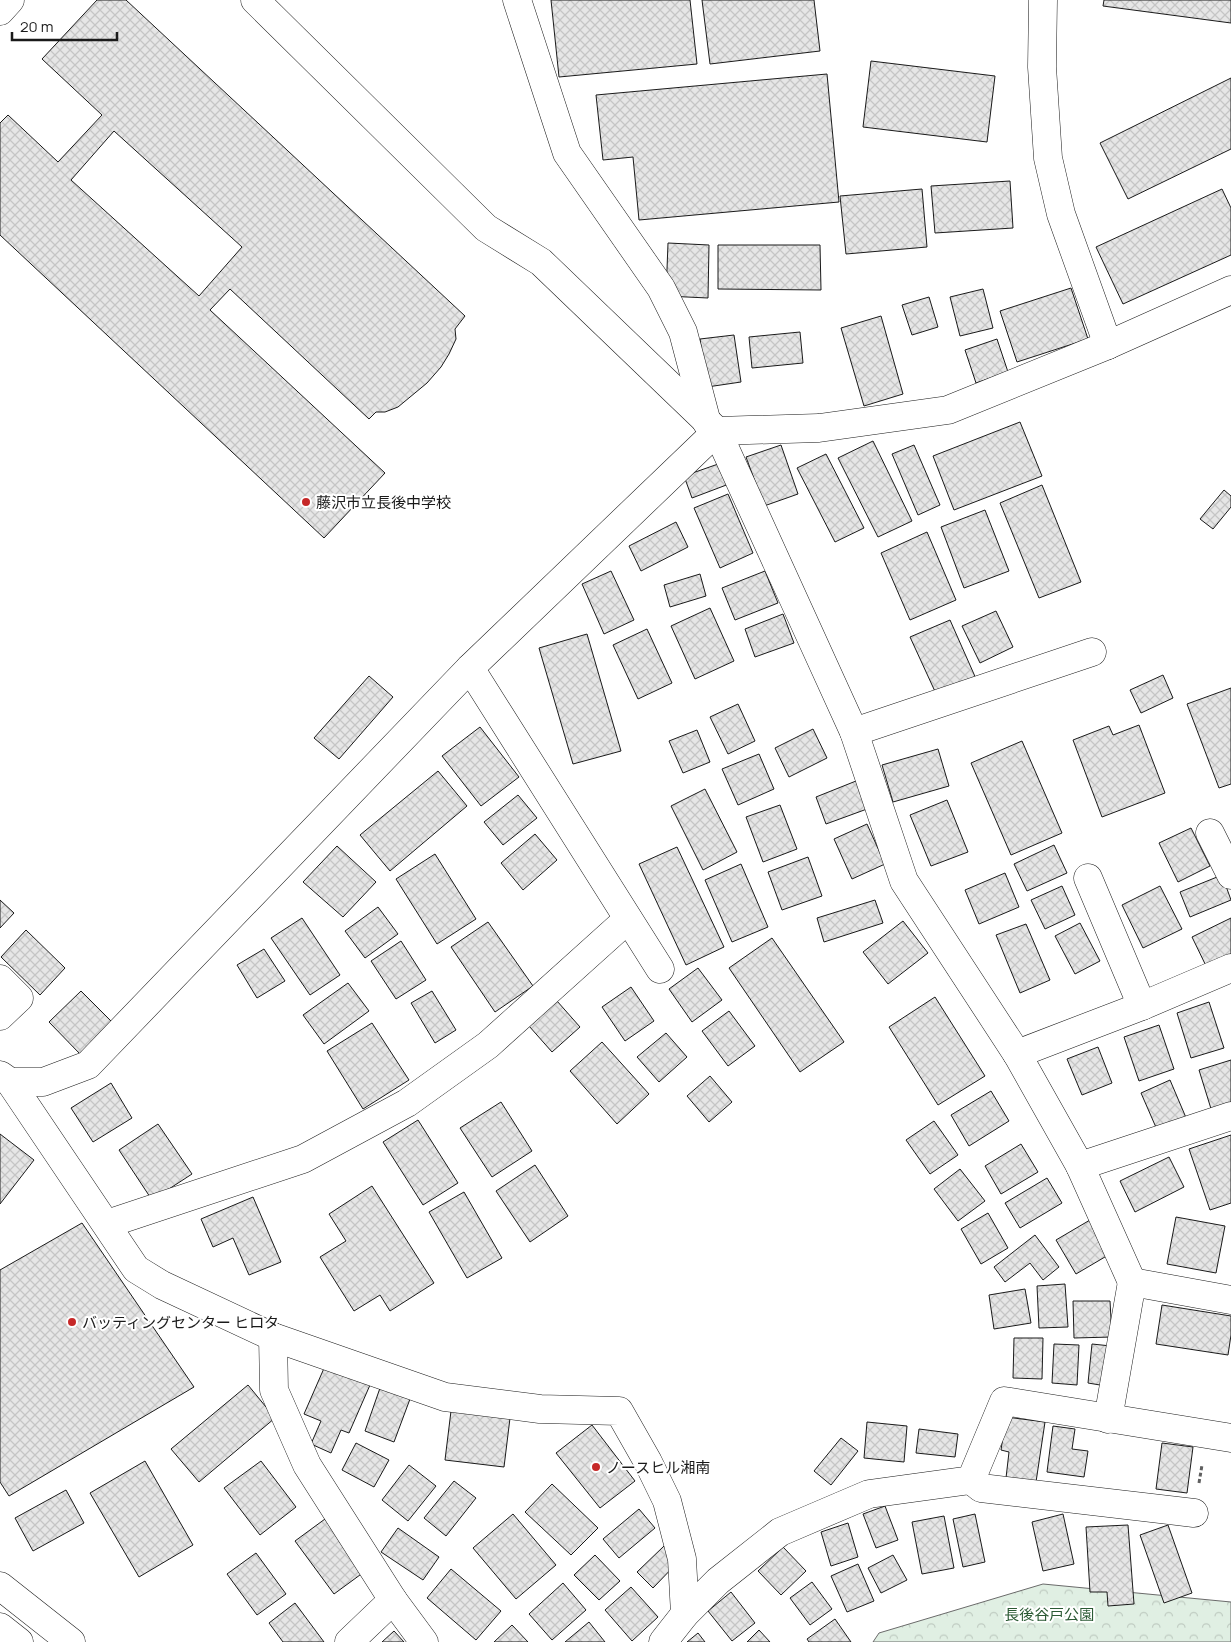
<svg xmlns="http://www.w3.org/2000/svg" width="1231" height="1642" font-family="Manrope,'Noto Sans JP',sans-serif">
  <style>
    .park { fill: url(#park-crowns); stroke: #6a6a6a }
    .building { fill: url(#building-cross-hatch); stroke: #1a1a1a; fill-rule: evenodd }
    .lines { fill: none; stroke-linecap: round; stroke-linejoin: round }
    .minor-casing { stroke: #1a1a1a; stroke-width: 29 }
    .major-casing { stroke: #1a1a1a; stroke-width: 29 }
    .path { stroke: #5f5f5f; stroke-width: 3; stroke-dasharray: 4 2.5; stroke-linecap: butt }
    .minor { stroke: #fff; stroke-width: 28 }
    .major { stroke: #fff; stroke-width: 28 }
    .poi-dot { fill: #c62828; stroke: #fff; stroke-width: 2 }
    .labels { text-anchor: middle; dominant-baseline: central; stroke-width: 4; stroke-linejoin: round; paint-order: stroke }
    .poi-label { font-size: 15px; fill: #1a1a1a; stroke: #fff; text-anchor: start }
    .park-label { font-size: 15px; fill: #2b5a34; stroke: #fff }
  </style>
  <defs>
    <pattern id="park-crowns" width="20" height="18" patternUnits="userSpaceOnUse" patternTransform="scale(1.25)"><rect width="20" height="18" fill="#e0efe3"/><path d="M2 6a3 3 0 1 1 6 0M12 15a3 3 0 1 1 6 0" fill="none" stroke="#c0ccc2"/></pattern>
    <pattern id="building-cross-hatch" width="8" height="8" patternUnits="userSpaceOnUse" patternTransform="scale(1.25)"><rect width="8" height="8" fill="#e6e6e6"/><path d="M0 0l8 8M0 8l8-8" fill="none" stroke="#c5c5c5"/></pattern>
  </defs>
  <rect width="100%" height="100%" fill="#fff"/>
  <polygon class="park" points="1043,1584 1231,1602 1231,1642 873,1642 879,1633"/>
  <g class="building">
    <path d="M97 0H126L465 316 455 329 456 339 449 354 441 367 427 383 398 407 385 412H376L369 419 230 289 210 310 385 473 324 538 0 235V123L8 115 58 162 102 115 42 59ZM114 131 242 247 199 296 71 180Z"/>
    <polygon points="551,0 690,0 697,64 559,77"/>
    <polygon points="702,0 814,0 820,51 710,64"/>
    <polygon points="1104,0 1231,0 1231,23 1103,6"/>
    <polygon points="871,61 995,76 987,142 863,127"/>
    <polygon points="827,74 839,202 639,220 633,157 603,160 596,95"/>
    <polygon points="1231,78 1231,149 1128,199 1100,143"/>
    <polygon points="1010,181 1013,228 935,233 931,186"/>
    <polygon points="922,189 927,247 846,254 840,196"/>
    <polygon points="1222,189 1231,208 1231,255 1123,304 1096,247"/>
    <polygon points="668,243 709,245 708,298 666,296"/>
    <polygon points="718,245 820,245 821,290 718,289"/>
    <polygon points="1071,288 1088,339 1017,362 1000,311"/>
    <polygon points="983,289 993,328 960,336 950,297"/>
    <polygon points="929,297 938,327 912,335 902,305"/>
    <polygon points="881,316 903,394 864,406 841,328"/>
    <polygon points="800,332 803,363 752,368 749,337"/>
    <polygon points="734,335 741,382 707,387 700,339"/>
    <polygon points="997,339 1008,372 976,383 965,350"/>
    <polygon points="1020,422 1042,476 954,510 933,456"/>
    <polygon points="873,441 912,521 878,537 838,458"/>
    <polygon points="781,445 798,494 764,506 746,457"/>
    <polygon points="914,445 940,505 918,515 892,454"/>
    <polygon points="826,454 864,528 835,542 797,468"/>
    <polygon points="721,463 729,484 692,498 684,476"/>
    <polygon points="1042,485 1081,582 1039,598 1000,503"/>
    <polygon points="1224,490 1231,496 1231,507 1213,529 1200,519"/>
    <polygon points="728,494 753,553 720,568 694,508"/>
    <polygon points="985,510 1009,571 964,588 941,527"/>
    <polygon points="676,522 688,547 641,571 629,546"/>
    <polygon points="927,532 956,600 910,620 881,553"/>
    <polygon points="611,571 634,620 604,634 582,584"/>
    <polygon points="765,571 778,603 735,620 722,588"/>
    <polygon points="700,574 706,596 670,607 664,585"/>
    <polygon points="710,608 734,661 695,679 671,626"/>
    <polygon points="996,611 1013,647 980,663 962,626"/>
    <polygon points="783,614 794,643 755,657 745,629"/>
    <polygon points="950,620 977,681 938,698 910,637"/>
    <polygon points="647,629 672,683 638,699 613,645"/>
    <polygon points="587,634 621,751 573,764 539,648"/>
    <polygon points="1163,675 1173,698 1141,713 1130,690"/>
    <polygon points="369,676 393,697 339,759 314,738"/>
    <polygon points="1231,688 1231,784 1219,788 1187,704"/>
    <polygon points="738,704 755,741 728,754 710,717"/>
    <polygon points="1139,725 1165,793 1102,817 1073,740 1109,726 1113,735"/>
    <polygon points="480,727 519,777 481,806 442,756"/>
    <polygon points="813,729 827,758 789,777 775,748"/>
    <polygon points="697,730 710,762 683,773 669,741"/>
    <polygon points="1022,741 1062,833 1011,855 971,763"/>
    <polygon points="938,749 949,786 893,802 882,765"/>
    <polygon points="759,754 774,789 738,805 722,769"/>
    <polygon points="438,771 467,806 390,871 360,835"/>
    <polygon points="856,781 867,809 826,824 816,797"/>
    <polygon points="705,789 737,852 703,870 671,806"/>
    <polygon points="518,795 537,818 503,845 484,822"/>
    <polygon points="947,800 968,852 931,866 910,815"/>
    <polygon points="780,805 797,849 763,862 746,817"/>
    <polygon points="867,824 885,864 852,879 834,839"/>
    <polygon points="1191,828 1210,866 1178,882 1159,843"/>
    <polygon points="535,834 557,860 523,890 501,863"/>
    <polygon points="1054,845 1067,873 1027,891 1014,864"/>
    <polygon points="337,846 376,882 343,917 303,882"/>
    <polygon points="677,847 724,947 686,965 639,864"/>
    <polygon points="435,854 476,919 437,944 396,879"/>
    <polygon points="808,857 822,896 782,910 768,872"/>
    <polygon points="741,864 768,927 732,942 705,880"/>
    <polygon points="1005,873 1019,907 979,924 965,890"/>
    <polygon points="1222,875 1231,900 1190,917 1180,892"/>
    <polygon points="1062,886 1075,915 1045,929 1031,900"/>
    <polygon points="1160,886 1182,929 1143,948 1122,905"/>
    <polygon points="0,900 14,913 0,928"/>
    <polygon points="875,900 883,923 824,942 817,918"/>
    <polygon points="378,907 398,934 365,958 345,931"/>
    <polygon points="302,918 340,975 310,995 271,938"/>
    <polygon points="1231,918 1231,959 1208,970 1192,937"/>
    <polygon points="903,921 928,953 888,984 863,952"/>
    <polygon points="488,922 533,986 495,1012 451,947"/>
    <polygon points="1080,923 1100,961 1075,974 1055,936"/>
    <polygon points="1026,924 1050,980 1020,993 996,935"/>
    <polygon points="26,930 65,968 40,995 1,957"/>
    <polygon points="772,938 844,1042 800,1072 729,968"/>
    <polygon points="401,941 426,980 396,999 371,961"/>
    <polygon points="264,949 285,981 257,998 237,965"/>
    <polygon points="698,968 722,1000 692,1022 669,989"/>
    <polygon points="348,983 369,1011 324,1044 303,1015"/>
    <polygon points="631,987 654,1021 625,1041 602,1007"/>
    <polygon points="81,991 112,1022 80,1054 49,1022"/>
    <polygon points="432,991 456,1030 435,1043 411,1003"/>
    <polygon points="935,997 985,1076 938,1105 889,1027"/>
    <polygon points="557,1001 580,1027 552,1052 529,1026"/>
    <polygon points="1209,1002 1224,1048 1191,1058 1177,1013"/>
    <polygon points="729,1011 755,1046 728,1066 702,1031"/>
    <polygon points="372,1023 409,1080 363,1109 327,1051"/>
    <polygon points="1159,1025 1174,1069 1139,1081 1124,1037"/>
    <polygon points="666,1033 687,1057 659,1082 637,1057"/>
    <polygon points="602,1042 649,1094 617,1124 570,1071"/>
    <polygon points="1098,1047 1112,1083 1082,1095 1067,1059"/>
    <polygon points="1231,1060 1231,1106 1212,1112 1199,1070"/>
    <polygon points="710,1076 732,1102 709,1122 687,1096"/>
    <polygon points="1170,1080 1187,1120 1158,1132 1141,1093"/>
    <polygon points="111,1083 132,1118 93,1142 71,1108"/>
    <polygon points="991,1091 1009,1121 969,1146 951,1115"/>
    <polygon points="501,1102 532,1151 492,1177 460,1128"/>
    <polygon points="418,1120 458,1183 423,1205 383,1142"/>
    <polygon points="934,1121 958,1155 930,1174 906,1140"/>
    <polygon points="158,1124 192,1174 152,1200 119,1150"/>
    <polygon points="0,1134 34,1160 0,1204"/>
    <polygon points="1231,1135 1231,1203 1210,1210 1189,1149"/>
    <polygon points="1021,1144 1038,1172 1001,1194 985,1166"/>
    <polygon points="1169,1157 1184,1187 1135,1212 1120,1181"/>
    <polygon points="535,1165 568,1216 530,1242 496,1191"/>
    <polygon points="960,1169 985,1201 958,1221 934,1189"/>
    <polygon points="1047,1178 1062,1203 1020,1228 1005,1203"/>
    <polygon points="372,1186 434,1283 390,1311 380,1295 354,1311 320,1257 346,1241 329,1214"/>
    <polygon points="464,1192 502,1258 467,1278 429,1212"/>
    <polygon points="253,1197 281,1262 249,1275 233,1238 213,1247 201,1219"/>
    <polygon points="988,1213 1008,1248 981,1264 961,1229"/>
    <polygon points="1176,1217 1225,1226 1216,1273 1167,1264"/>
    <polygon points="1090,1220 1110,1254 1076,1274 1056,1240"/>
    <polygon points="82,1223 194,1387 9,1496 0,1482 0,1270"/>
    <polygon points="1035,1235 1059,1267 1043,1280 1030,1263 1005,1282 994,1267"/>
    <polygon points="1065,1284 1068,1327 1039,1328 1037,1286"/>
    <polygon points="1025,1289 1031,1323 994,1329 989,1295"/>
    <polygon points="1073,1301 1110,1301 1112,1337 1074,1338"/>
    <polygon points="1162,1305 1231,1316 1231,1335 1228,1355 1156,1344"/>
    <polygon points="1014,1338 1043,1338 1042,1379 1013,1378"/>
    <polygon points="1054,1344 1079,1345 1077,1385 1052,1383"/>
    <polygon points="1092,1344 1111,1346 1106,1386 1088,1383"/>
    <polygon points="325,1366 370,1385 349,1433 341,1430 331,1453 311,1444 321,1421 304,1414"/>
    <polygon points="248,1385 275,1418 199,1482 171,1449"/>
    <polygon points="380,1388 410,1399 394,1442 365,1431"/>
    <polygon points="451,1411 510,1418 504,1467 445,1460"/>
    <polygon points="1006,1417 1045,1422 1036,1482 1006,1478 1009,1452 1001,1450"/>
    <polygon points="867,1422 907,1426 904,1462 864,1458"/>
    <polygon points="592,1425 635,1481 600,1508 556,1453"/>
    <polygon points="1053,1426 1075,1429 1072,1449 1088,1451 1084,1477 1047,1472"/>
    <polygon points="919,1429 958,1434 955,1457 916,1453"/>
    <polygon points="841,1438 858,1451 831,1485 814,1471"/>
    <polygon points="356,1443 389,1460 374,1487 342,1470"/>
    <polygon points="1162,1443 1193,1447 1187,1493 1156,1489"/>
    <polygon points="145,1461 193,1545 139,1577 90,1493"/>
    <polygon points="261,1461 296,1507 260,1535 224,1488"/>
    <polygon points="409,1465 436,1486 408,1521 382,1500"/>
    <polygon points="454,1481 476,1498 446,1536 424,1518"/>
    <polygon points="552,1484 598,1528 571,1555 525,1512"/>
    <polygon points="66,1490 84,1523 33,1551 15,1518"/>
    <polygon points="885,1506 898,1540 876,1548 863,1514"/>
    <polygon points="639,1509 655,1528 619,1558 603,1539"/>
    <polygon points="513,1514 556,1565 516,1599 473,1548"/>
    <polygon points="975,1514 985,1562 963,1567 953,1519"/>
    <polygon points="1063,1514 1074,1564 1043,1571 1032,1522"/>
    <polygon points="944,1516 954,1568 922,1574 912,1522"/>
    <polygon points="325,1519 364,1572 334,1594 295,1541"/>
    <polygon points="848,1523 858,1557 831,1566 821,1532"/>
    <polygon points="1128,1525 1134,1604 1108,1606 1107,1592 1090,1592 1086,1527"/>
    <polygon points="1168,1525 1192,1593 1164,1603 1140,1535"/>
    <polygon points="398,1528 439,1557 423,1580 381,1552"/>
    <polygon points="664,1546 679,1561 653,1588 637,1572"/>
    <polygon points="783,1547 806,1571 781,1595 758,1571"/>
    <polygon points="256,1553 286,1594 257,1615 227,1574"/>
    <polygon points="595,1555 620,1581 599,1600 574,1575"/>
    <polygon points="893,1555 907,1580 881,1593 868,1568"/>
    <polygon points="858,1564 874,1601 847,1612 831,1576"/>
    <polygon points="451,1569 501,1611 476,1640 427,1598"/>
    <polygon points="812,1582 832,1609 810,1625 790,1598"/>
    <polygon points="563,1583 586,1610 552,1640 529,1614"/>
    <polygon points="631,1587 658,1617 632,1641 605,1610"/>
    <polygon points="731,1592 755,1623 732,1641 708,1611"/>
    <polygon points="295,1603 324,1642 283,1642 269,1623"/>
    <polygon points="835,1619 851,1642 809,1642 807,1639"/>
    <polygon points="589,1622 605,1642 565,1642"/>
    <polygon points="512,1625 528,1642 494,1642"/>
    <polygon points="759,1630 770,1642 747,1642"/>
    <polygon points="394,1631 404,1642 382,1642"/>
    <polygon points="698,1633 705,1642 687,1642"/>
  </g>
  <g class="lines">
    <defs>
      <g id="minor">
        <polyline points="255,0 486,228 541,262 717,431 854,732 904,881 1017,1054 1080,1166 1132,1282"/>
        <polyline points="517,0 567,153 661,288 683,332 707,423"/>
        <polyline points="1043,0 1042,67 1048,158 1061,214 1108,345"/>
        <polyline points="0,11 10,0"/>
        <polyline points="470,668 660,969"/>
        <polyline points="854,732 1092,652"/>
        <polyline points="1210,833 1231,875"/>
        <polyline points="1088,878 1142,1006"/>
        <polyline points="0,979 19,998 0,1016"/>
        <polyline points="1017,1054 1142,1006 1231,968"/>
        <polyline points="0,1075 10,1082 43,1082 88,1065 470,668 717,431 819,428 948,410 1108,345 1231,290"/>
        <polyline points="10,1082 136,1269 162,1285 273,1337 445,1397 540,1409 619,1411 648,1462 667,1501 682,1559 685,1614"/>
        <polyline points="1080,1166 1231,1116"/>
        <polyline points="107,1224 303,1159 407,1103 488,1045 628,919"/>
        <polyline points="273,1337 274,1390 307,1465 393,1600 424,1642"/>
        <polyline points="1108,1419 1132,1282 1231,1300"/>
        <polyline points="971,1480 981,1488 1194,1513"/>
        <polyline points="349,1642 393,1600"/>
        <polyline points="663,1642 685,1614 718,1581 780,1532 869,1494 971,1480 1004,1401 1231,1438"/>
      </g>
      <g id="major">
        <polyline points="0,1586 71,1642"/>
        <polyline points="0,1627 19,1642"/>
      </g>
    </defs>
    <use href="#minor" class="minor-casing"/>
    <use href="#major" class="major-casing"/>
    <polyline class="path" points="1199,1483 1202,1465"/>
    <use href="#minor" class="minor"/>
    <use href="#major" class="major"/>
  </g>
  <g class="poi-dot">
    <circle cx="306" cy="502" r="5"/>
    <circle cx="72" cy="1322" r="5"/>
    <circle cx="596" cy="1467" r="5"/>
  </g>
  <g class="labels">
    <g class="poi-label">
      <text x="316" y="502">藤沢市立長後中学校</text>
      <text x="82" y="1322">バッティングセンター ヒロタ</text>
      <text x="606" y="1467">ノースヒル湘南</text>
    </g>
    <g class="park-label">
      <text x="1049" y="1614">長後谷戸公園</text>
    </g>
  </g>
  <path d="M12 32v8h105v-8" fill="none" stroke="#1a1a1a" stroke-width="2.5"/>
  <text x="20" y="32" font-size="15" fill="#1a1a1a" stroke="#ffffff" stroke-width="4" paint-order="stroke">20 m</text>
</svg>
